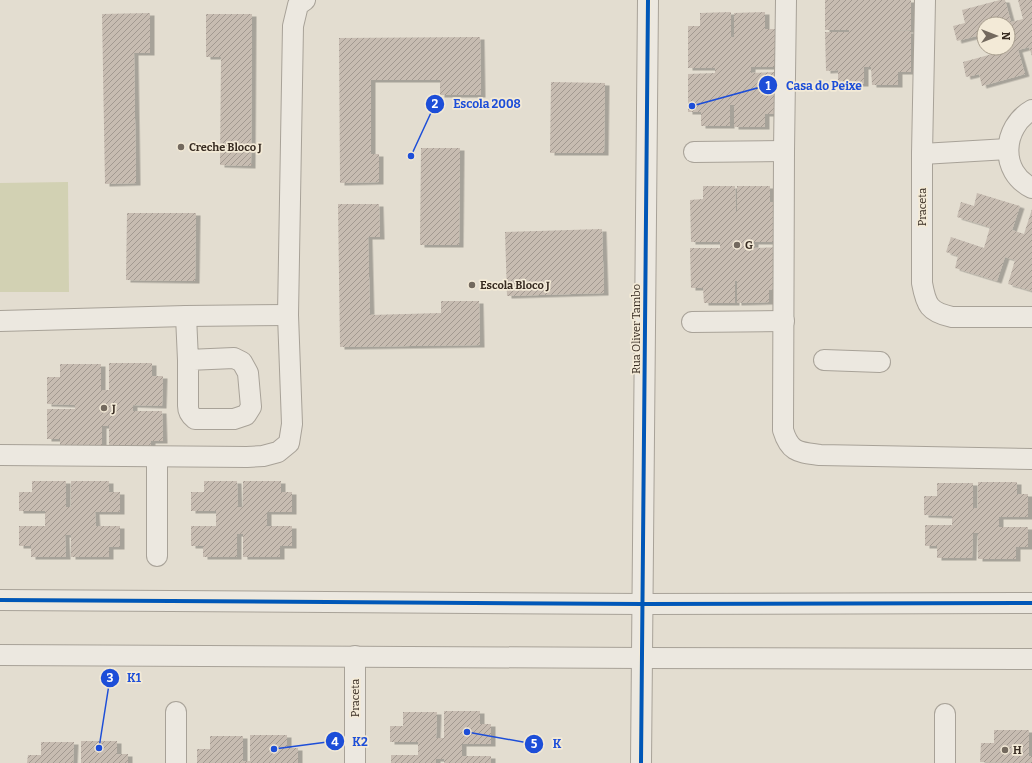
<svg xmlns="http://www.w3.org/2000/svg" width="1032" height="763" font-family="Bitter,serif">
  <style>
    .pitch { fill: #d2d1b3 }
    .building { fill: url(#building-hatch); filter: url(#shadow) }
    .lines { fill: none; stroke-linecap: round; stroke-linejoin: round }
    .minor-casing { stroke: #a8a298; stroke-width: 22 }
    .minor { stroke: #ece8e0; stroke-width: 20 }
    .cycleway-casing { stroke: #f3ead7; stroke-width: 6 }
    .cycleway { stroke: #0057b8; stroke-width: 4 }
    .poi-dot { fill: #73695e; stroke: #f3ead7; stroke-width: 1.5 }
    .labels { text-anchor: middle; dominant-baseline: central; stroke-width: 3.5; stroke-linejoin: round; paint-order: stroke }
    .poi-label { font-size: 11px; font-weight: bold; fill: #372b21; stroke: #f3ead7; text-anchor: start }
    .street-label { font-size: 11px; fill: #372b21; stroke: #f3ead7 }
    .leader { fill: none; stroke: #1d4ed8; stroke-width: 1.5 }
    .callout-dot { fill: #1d4ed8; stroke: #f3ead7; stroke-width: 1.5 }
    .mark-label { font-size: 12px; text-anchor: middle; font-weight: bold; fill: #fff }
    .callout-label { font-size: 12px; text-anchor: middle; font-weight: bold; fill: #1d4ed8; stroke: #f3ead7; stroke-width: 3.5; stroke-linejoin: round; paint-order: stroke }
  </style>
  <defs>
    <pattern id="building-hatch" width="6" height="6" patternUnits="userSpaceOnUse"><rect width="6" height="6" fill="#c7bcb1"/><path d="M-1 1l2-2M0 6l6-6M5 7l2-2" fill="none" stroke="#a29990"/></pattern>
    <filter id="shadow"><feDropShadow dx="4.5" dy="2.5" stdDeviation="0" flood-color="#0004"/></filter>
  </defs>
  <rect width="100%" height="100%" fill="#e3ddd0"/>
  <polygon class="pitch" points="68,182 69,292 0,292 0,183"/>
  <g class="building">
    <polygon points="825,0 911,0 911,30 888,31 911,31 911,72 898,72 898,85 872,85 871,67 864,67 864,84 838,84 838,70 826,71 825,32 849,32 849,30 825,30"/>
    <polygon points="1000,0 1005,0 1011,22 1023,19 1018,0 1032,0 1032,56 1029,47 1018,50 1025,74 982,86 979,74 966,77 963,62 996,53 995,48 1008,48 1008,24 984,24 984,34 957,41 953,26 965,23 962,10"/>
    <polygon points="731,12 731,37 734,37 734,13 765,12 765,29 777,29 777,67 751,67 751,73 777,72 778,114 765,114 765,127 734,127 734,105 730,105 730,126 701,126 701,112 688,112 688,74 715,73 715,68 688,68 688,26 700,26 700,13"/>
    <polygon points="150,13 150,53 134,53 136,183 105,184 102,14"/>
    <polygon points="206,14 252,14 251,166 220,165 221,57 206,57"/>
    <polygon points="480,37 481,95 440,95 440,80 371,80 371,154 379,154 379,182 340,183 339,38"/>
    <polygon points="551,82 605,83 604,153 550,153"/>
    <polygon points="421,148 460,148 459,245 420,245"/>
    <polygon points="703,186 735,186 736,211 737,211 737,186 770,186 770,202 782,202 782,242 754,242 754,248 782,247 782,289 769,290 769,302 737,303 737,281 735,281 735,303 704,303 703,288 691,288 690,248 720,248 720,242 691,242 690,200 703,199"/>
    <polygon points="977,193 1020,206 1012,230 1024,234 1032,209 1032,291 1008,284 1015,260 1005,257 997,281 955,268 958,256 946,252 951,237 984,248 990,227 957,217 961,202 974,206"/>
    <polygon points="338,204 379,204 380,237 368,237 370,315 441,313 441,301 479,301 480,345 340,347"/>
    <polygon points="127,213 196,213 195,281 126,280"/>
    <polygon points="602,229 604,293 507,296 505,232"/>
    <polygon points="109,363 152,363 152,376 163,376 162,406 133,405 133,411 162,411 163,441 151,441 150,452 109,452 109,426 102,426 102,451 60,451 60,439 47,439 47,409 75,409 75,405 47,404 47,377 60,377 60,364 101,364 101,390 109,390"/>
    <polygon points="32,481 66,481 66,507 71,507 71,481 109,481 109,492 120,492 120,512 95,512 96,526 120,526 120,547 109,547 109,557 71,557 71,535 65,535 66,557 31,557 31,546 19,546 19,526 45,526 45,511 19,511 19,492 32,492"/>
    <polygon points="204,481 237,481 238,507 243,507 243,481 281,481 281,492 292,492 292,512 267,512 267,526 292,526 292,546 280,546 280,557 243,557 243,534 237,534 237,557 203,557 203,546 191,546 191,526 216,526 216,511 191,511 191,492 204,492"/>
    <polygon points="978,482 1017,482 1017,494 1028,494 1028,517 999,517 999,527 1028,527 1028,547 1016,547 1016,559 978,559 978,533 973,533 972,558 937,558 937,546 925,546 925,525 952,525 952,516 924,515 924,496 937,496 937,483 973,483 973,508 978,508"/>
    <polygon points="444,711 480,711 480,724 491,724 491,744 462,744 462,756 491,756 491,763 444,763 444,759 436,759 436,763 391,763 391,755 418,755 418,742 390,742 390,726 403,726 403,712 437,712 436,738 444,738"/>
    <polygon points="994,730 1029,730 1029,756 1032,756 1032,763 980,762 981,743 994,743"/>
    <polygon points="250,735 287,735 287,748 298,748 298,763 197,763 197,749 210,749 210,736 243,736 243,761 250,761"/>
    <polygon points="81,741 117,741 117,754 128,754 128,763 81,763"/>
    <polygon points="41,742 74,742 73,763 27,763 28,755 41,755"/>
  </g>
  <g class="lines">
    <defs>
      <g id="minor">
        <path d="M786 0 784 151 783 430C790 453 799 452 820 455L1032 459"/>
        <path d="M925 0 922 154V283C926 305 929 312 952 317H1032"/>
        <path d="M1032 110C1002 127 999 172 1032 188"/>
        <polyline points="694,152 784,151"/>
        <polyline points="922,154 1008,149"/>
        <path d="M186 316 188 360V406C188 412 190 415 195 419H234L246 415 251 407 248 373 242 362 234 358 188 360"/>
        <polyline points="0,321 186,316 288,315"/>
        <polyline points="692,322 784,321"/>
        <polyline points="824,360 880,362"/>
        <polyline points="0,455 247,457 263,456 278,452 289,443 292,424 288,315 293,26 298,5 305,0"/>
        <polyline points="157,457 157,556"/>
        <polyline points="0,600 643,604 1032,603"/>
        <polyline points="0,655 642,658 1032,659"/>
        <polyline points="355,656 355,763"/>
        <polyline points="945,714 945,763"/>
        <polyline points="176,763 176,712"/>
        <polyline points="641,763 648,0"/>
      </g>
    </defs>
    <use href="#minor" class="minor-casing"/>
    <use href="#minor" class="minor"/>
    <defs>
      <g id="cycleway">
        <polyline points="0,600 643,604 1032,603"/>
        <polyline points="641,763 648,0"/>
      </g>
    </defs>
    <use href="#cycleway" class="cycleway-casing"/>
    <use href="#cycleway" class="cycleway"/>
  </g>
  <g class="poi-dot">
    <circle cx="181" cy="147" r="4"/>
    <circle cx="737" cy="245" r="4"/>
    <circle cx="472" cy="285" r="4"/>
    <circle cx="104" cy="408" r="4"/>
    <circle cx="1005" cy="750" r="4"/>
  </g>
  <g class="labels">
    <g class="poi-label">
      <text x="189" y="147">Creche Bloco J</text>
      <text x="745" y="245">G</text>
      <text x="480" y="285">Escola Bloco J</text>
      <text x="112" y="408">J</text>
      <text x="1013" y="750">H</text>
    </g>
    <g class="street-label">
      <text transform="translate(922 207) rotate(-90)">Praceta</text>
      <text transform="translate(636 329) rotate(-90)">Rua Oliver Tambo</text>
      <text transform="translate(355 698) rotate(-90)">Praceta</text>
    </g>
  </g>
  <path class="leader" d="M692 106L768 85M411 156L435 104M99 748L110 678M274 749L335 741M467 732L534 744"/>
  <g class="callout-dot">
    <circle cx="692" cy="106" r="4"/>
    <circle cx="411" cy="156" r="4"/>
    <circle cx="99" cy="748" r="4"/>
    <circle cx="274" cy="749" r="4"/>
    <circle cx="467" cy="732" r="4"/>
    <circle cx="768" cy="85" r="10"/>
    <circle cx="435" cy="104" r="10"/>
    <circle cx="110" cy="678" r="10"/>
    <circle cx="335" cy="741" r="10"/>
    <circle cx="534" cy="744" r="10"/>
  </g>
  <g class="mark-label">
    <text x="768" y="90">1</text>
    <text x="435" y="108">2</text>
    <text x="110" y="682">3</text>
    <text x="335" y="746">4</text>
    <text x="534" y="748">5</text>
  </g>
  <g class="callout-label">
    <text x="824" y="90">Casa do Peixe</text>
    <text x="487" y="108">Escola 2008</text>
    <text x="134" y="682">K1</text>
    <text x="360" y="746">K2</text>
    <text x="557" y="748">K</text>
  </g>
  <g transform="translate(996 36) rotate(90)"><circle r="19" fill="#f3ead7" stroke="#a89e8e"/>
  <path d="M0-3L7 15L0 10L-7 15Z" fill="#73695e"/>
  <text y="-6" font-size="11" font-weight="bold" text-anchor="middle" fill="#372b21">N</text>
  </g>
</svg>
